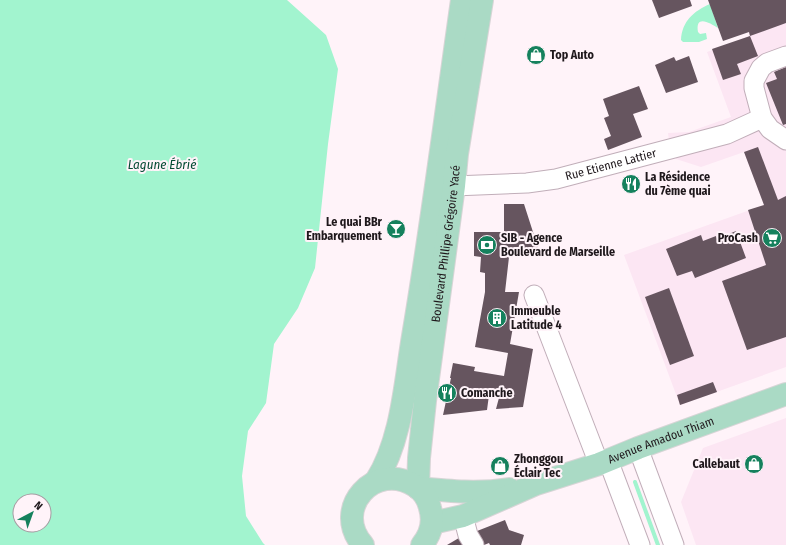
<svg xmlns="http://www.w3.org/2000/svg" width="786" height="545" font-family="'Fira Sans Condensed',sans-serif">
  <style>
    .built { fill: #fce6f3 }
    .water { fill: #a2f4cf; fill-rule: evenodd }
    .lines { fill: none; stroke-linecap: round; stroke-linejoin: round }
    .stream { stroke: #a2f4cf; stroke-width: 4 }
    .building { fill: #66555f }
    .minor-casing { stroke: #c1aeb9; stroke-width: 21 }
    .major-casing { stroke: #d7d5d6; stroke-width: 24 }
    .minor { stroke: #fff; stroke-width: 19 }
    .major { stroke: #aadac5; stroke-width: 22 }
    .labels { text-anchor: middle; dominant-baseline: central; stroke-width: 4; stroke-linejoin: round; paint-order: stroke }
    .poi-label { font-size: 12px; font-weight: bold; fill: #1f181c; stroke: #fff3f9; text-anchor: start }
    .street-label { font-size: 12px; fill: #1f181c; stroke: #fff3f9 }
    .water-label { font-size: 13px; font-style: italic; fill: #034a33; stroke: #fff3f9 }
  </style>
  <rect width="100%" height="100%" fill="#fff3f9"/>
  <g class="built">
    <polygon points="737,0 786,0 786,367 680,405 624,255 764,205 744,152 701,167 676,159 670,148 668,133 689,132 731,117 707,52 750,36"/>
    <polygon points="786,418 786,545 696,545 681,502 703,448"/>
  </g>
  <g class="water">
    <path d="M0 0H287L326 35 338 69 328 144 315 268 298 308 274 344 266 403 248 431 242 476 246 516 263 543 265 545H0ZM20 501H44V525H20Z"/>
    <path d="M710 4 718 28C710 23 695 14 698 32L700 34 706 33 707 39 699 42H683L681 40C682 21 694 11 710 4Z"/>
  </g>
  <g class="lines">
    <polyline class="stream" points="635,482 658,545"/>
  </g>
  <g class="building">
    <polygon points="652,0 690,0 692,6 659,18"/>
    <polygon points="708,0 786,0 786,23 750,36 749,32 723,41"/>
    <polygon points="750,36 758,56 737,64 741,74 723,80 712,49"/>
    <polygon points="689,56 698,82 666,93 655,65 674,57 676,61"/>
    <polygon points="786,67 786,124 783,125 766,83 777,79 774,72"/>
    <polygon points="639,86 648,109 633,114 642,137 608,150 604,139 611,136 604,118 609,116 603,99"/>
    <polygon points="758,147 778,200 786,196 786,337 747,350 722,281 766,265 748,210 764,205 744,152"/>
    <polygon points="504,204 524,204 541,257 509,257 505,292 519,292 510,344 533,349 523,407 496,409 500,394 470,389 469,392 489,395 487,410 443,415 451,378 450,378 453,363 475,367 474,371 504,376 508,353 475,347 485,292 485,273 480,272 481,257 474,256 474,232 504,232"/>
    <polygon points="736,231 746,258 695,278 692,271 677,276 666,249 701,235 703,241 716,236 717,239"/>
    <polygon points="669,288 694,356 670,365 645,297"/>
    <polygon points="713,382 717,392 680,405 677,395"/>
    <polygon points="505,520 509,530 524,535 521,545 490,545 489,543 484,545 477,545 472,533"/>
    <polygon points="464,535 469,545 447,545"/>
  </g>
  <g class="lines">
    <defs>
      <g id="minor">
        <polyline points="786,56 767,63 761,68 754,81 754,88 762,118 770,129 786,140"/>
        <path id="s1" d="M454 186 527 183 556 179 727 134 762 118"/>
        <polyline points="534,295 599,464"/>
        <polyline points="638,448 674,545"/>
        <polyline points="608,460 640,545"/>
        <polyline points="463,516 468,535 474,545"/>
      </g>
      <g id="major">
        <path d="M376 481C402 440 405 383 413 336 432 224 446 112 462 0"/>
        <path id="s2" d="M418 488 419 458 425 401 454 186 457 154 482 0"/>
        <path d="M418 488C449 491 478 494 509 489"/>
        <path id="s3" d="M432 523 463 516 536 484 599 464 638 448 786 394"/>
        <path d="M363 545C331 509 375 460 415 486 423 491 428 499 430 508 434 521 431 534 422 545"/>
      </g>
    </defs>
    <use href="#minor" class="minor-casing"/>
    <use href="#major" class="major-casing"/>
    <use href="#minor" class="minor"/>
    <use href="#major" class="major"/>
  </g>
  <defs>
    <symbol id="shop-disc" viewBox="-11 -11 22 22"><circle r="9.5" fill="#15815d" stroke="#fff3f9"/><path d="M-5-2.5h2.3a2.7 3.5 0 0 1 5.4 0H5L5.5 6h-11ZM-1.5-2.5h3a1.5 2.3 0 0 0-3 0Z" fill="#fff"/></symbol>
    <symbol id="restaurant-disc" viewBox="-11 -11 22 22"><circle r="9.5" fill="#15815d" stroke="#fff3f9"/><path d="M-5-6h1v4h1v-4h1v4h1v-4h1v5L-1.5 .5V6h-2V.5L-5-1ZM5-6V6H3V1.5H1.5Q1.5-4 5-6Z" fill="#fff"/></symbol>
    <symbol id="bar-disc" viewBox="-11 -11 22 22"><circle r="9.5" fill="#15815d" stroke="#fff3f9"/><path d="M-6-5H6L.8 .8V4.5H3.5V6h-7V4.5H-.8V.8Z" fill="#fff"/></symbol>
    <symbol id="supermarket-disc" viewBox="-11 -11 22 22"><circle r="9.5" fill="#15815d" stroke="#fff3f9"/><path d="M-6-5.5h2.5l.6 2H6L4.5 2H-2.5L-4.4-4H-6ZM-1.5 3.2a1.3 1.3 0 1 0 .1 0ZM3 3.2a1.3 1.3 0 1 0 .1 0Z" fill="#fff"/></symbol>
    <symbol id="bank-disc" viewBox="-11 -11 22 22"><circle r="9.5" fill="#15815d" stroke="#fff3f9"/><path d="M-6-4H6V4H-6ZM0-2.3a2.3 2.3 0 1 0 0 4.6a2.3 2.3 0 1 0 0-4.6Z" fill="#fff"/></symbol>
    <symbol id="building-disc" viewBox="-11 -11 22 22"><circle r="9.5" fill="#15815d" stroke="#fff3f9"/><path d="M-4-6H4V6H1V3H-1V6H-4ZM-2.5-4.3h1.7v1.8h-1.7ZM.8-4.3h1.7v1.8H.8ZM-2.5-1h1.7V.8h-1.7ZM.8-1h1.7V.8H.8Z" fill="#fff"/></symbol>
  </defs>
  <g fill-rule="evenodd">
    <use href="#shop-disc" x="525" y="44" width="22" height="22"/>
    <use href="#restaurant-disc" x="620" y="173" width="22" height="22"/>
    <use href="#bar-disc" x="385" y="218" width="22" height="22"/>
    <use href="#supermarket-disc" x="761" y="227" width="22" height="22"/>
    <use href="#bank-disc" x="476" y="234" width="22" height="22"/>
    <use href="#building-disc" x="486" y="307" width="22" height="22"/>
    <use href="#restaurant-disc" x="436" y="382" width="22" height="22"/>
    <use href="#shop-disc" x="743" y="453" width="22" height="22"/>
    <use href="#shop-disc" x="489" y="455" width="22" height="22"/>
  </g>
  <g class="labels">
    <g class="poi-label">
      <text x="550" y="55">Top Auto</text>
      <text x="645" y="177">La Résidence<tspan x="645" dy="14">du 7ème quai</tspan></text>
      <text x="382" y="222" text-anchor="end">Le quai BBr<tspan x="382" dy="14">Embarquement</tspan></text>
      <text x="501" y="238">SIB - Agence<tspan x="501" dy="14">Boulevard de Marseille</tspan></text>
      <text x="758" y="238" text-anchor="end">ProCash</text>
      <text x="511" y="311">Immeuble<tspan x="511" dy="14">Latitude 4</tspan></text>
      <text x="461" y="393">Comanche</text>
      <text x="514" y="459">Zhonggou<tspan x="514" dy="14">Éclair Tec</tspan></text>
      <text x="740" y="464" text-anchor="end">Callebaut</text>
    </g>
    <g class="street-label">
      <text stroke="none"><textPath href="#s1" startOffset="159">Rue Etienne Lattier</textPath></text>
      <text stroke="none"><textPath href="#s2" startOffset="246">Boulevard Phillipe Grégoire Yacé</textPath></text>
      <text stroke="none"><textPath href="#s3" startOffset="244">Avenue Amadou Thiam</textPath></text>
    </g>
    <g class="water-label">
      <text x="162" y="164">Lagune Ébrié</text>
    </g>
  </g>
  <g transform="translate(32 513) rotate(41)"><circle r="19" fill="#fff3f9" stroke="#a59ba1"/>
  <path d="M0-3L7 15L0 10L-7 15Z" fill="#15815d"/>
  <text y="-6" font-size="11" font-weight="bold" text-anchor="middle" fill="#1f181c">N</text>
  </g>
</svg>
